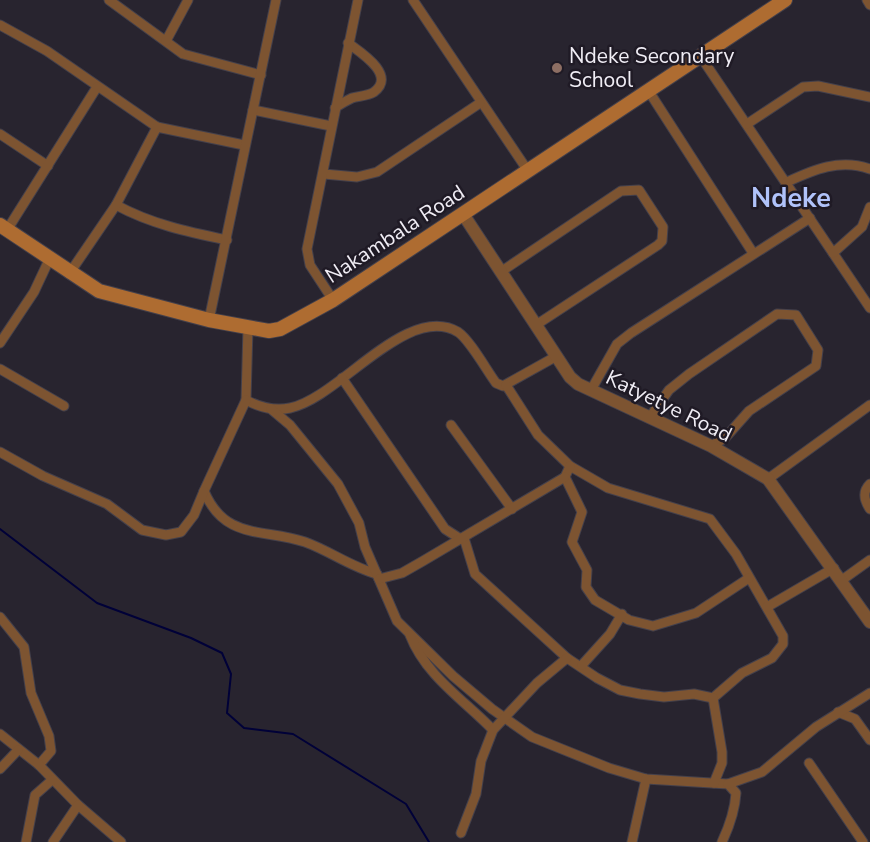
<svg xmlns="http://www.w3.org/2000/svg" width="870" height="842" font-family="'Nunito Sans',sans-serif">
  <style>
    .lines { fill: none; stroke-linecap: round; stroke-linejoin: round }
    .stream { stroke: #000138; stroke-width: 2 }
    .minor-casing { stroke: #44404b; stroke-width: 11 }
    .tertiary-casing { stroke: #44404b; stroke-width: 14 }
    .secondary-casing { stroke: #44404b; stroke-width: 16 }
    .minor { stroke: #7d5431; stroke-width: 9 }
    .tertiary { stroke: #7d5431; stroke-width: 12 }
    .secondary { stroke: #ae6c31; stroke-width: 14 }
    .education-dot { fill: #8d6e63; stroke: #1f1a25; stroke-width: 2 }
    .labels { text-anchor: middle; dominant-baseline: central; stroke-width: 5; stroke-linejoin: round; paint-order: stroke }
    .poi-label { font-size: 21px; fill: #f0edf5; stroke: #1f1a25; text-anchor: start }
    .street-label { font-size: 21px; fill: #f0edf5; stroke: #1f1a25 }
    .district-label { font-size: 27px; font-weight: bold; fill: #b0c2f9; stroke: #1f1a25 }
  </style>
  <rect width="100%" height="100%" fill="#28242f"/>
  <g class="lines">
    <polyline class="stream" points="0,529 97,603 191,638 222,653 231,674 227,713 244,728 293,734 406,804 429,842"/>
    <defs>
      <g id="minor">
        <polyline points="109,0 183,54 261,75"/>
        <polyline points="413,0 528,171"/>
        <polyline points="867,0 870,5"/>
        <polyline points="0,25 47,51 157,127"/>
        <polyline points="166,41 188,0"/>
        <polyline points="701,57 870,308"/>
        <polyline points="648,90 753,253"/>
        <path d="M335 108C340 104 346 101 352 98 358 96 368 96 374 92 397 75 360 52 348 43"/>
        <polyline points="253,110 331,126"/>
        <polyline points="747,124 803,87 818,86 870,97"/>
        <polyline points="0,134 48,166"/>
        <polyline points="324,174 357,177 377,172 480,103"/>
        <path d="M787 182C813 170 840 158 870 169"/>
        <path d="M116 205C151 224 188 232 227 240"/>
        <polyline points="7,230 97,87"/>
        <polyline points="833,253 862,227 870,207"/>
        <polyline points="502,271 621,191 639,190 663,227 662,241 658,245 536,325"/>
        <polyline points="69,274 116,205 157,127 244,145"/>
        <polyline points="333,300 310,265 307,249 358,0"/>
        <polyline points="209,320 276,0"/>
        <path d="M248 327 246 400C259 407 275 411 290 408 339 398 407 302 458 332 470 340 487 371 496 383L503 386 555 357"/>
        <polyline points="0,343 34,292 49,260"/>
        <polyline points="0,369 64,406"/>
        <polyline points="342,378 445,529 459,538"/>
        <polyline points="506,385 538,435 570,466 608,488 710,519 736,554 783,636 783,644 772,658 742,673 713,698"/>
        <polyline points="591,390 617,344 631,333 810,218"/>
        <path d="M246 400 204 491C225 541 264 528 305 542 330 551 351 567 377 574"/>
        <path d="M271 409 290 425 338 484 359 523 365 547 397 621 453 676 492 709 532 737 609 768 646 779 728 784 736 793C735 810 729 827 722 842"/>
        <polyline points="650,417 669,390 689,374 777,314 796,315 818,350 816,366 749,411 725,438 711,446"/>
        <polyline points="451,425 512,509"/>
        <polyline points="0,452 43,476 107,504 142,530 166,535 181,532 194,515 204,491"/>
        <polyline points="570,466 565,477 582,512 572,542 587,570 586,587 595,600 629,620 653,626 696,613 749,578"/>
        <polyline points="768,479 870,405"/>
        <path d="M870 484C862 492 864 500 870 509"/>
        <polyline points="464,538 475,574 567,658 597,678 620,690 640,694 664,697 694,694 713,698"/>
        <polyline points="379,579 402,573 423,561 565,477"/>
        <polyline points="842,580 870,560"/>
        <polyline points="767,607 834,568"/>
        <polyline points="0,617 24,647 31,693 49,736 51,751 39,765"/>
        <path d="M410 635C426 676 464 700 493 730"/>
        <polyline points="582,665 610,634 622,614"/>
        <polyline points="713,698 722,752 722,763 714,783"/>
        <polyline points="838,712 855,719 870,740"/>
        <polyline points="0,734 39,765 78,805 121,842"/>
        <polyline points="809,763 863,842"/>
        <polyline points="0,769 18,750"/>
        <polyline points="728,784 762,772 816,727 870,693"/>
        <polyline points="461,833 476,794 481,761 493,730 537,683 567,658"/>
        <polyline points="26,842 35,795 52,780"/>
        <polyline points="53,842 78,805"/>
        <polyline points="632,842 646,779"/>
      </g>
      <polyline id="tertiary" points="463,214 570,377 578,384 711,446 768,479 870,622"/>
      <polyline id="secondary" points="0,225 99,291 209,320 269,331 280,329 333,300 785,0"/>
    </defs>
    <use href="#minor" class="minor-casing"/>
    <use href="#tertiary" class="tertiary-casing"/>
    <use href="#secondary" class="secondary-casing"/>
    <use href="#minor" class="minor"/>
    <use href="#tertiary" class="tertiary"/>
    <use href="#secondary" class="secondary"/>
  </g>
  <circle class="education-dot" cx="557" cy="68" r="6"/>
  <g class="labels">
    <g class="poi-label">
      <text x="569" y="56">Ndeke Secondary<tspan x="569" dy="24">School</tspan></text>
    </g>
    <g class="street-label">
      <text transform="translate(395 234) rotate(-33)">Nakambala Road</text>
      <text transform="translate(669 406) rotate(26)">Katyetye Road</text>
    </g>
    <g class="district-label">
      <text x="791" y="198">Ndeke</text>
    </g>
  </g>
</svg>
